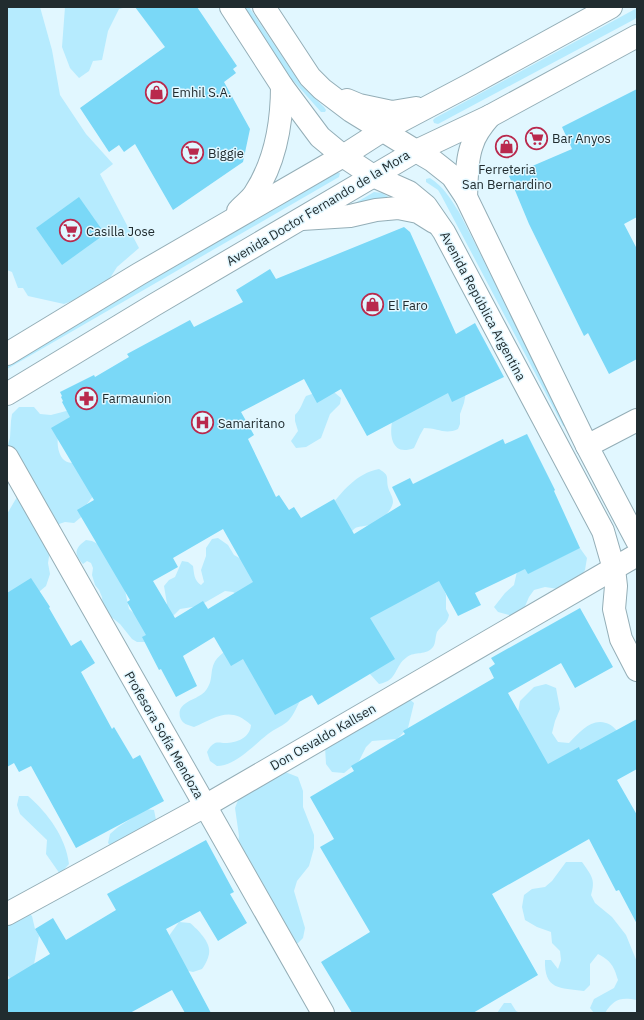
<svg xmlns="http://www.w3.org/2000/svg" width="644" height="1020" font-family="'IBM Plex Sans',sans-serif">
  <style>
    .green { fill: #b6ebfe }
    .building { fill: #7ad8f7; fill-rule: evenodd }
    .lines { fill: none; stroke-linecap: round; stroke-linejoin: round }
    .minor-casing { stroke: #94aeb7; stroke-width: 24 }
    .major-casing { stroke: #94aeb7; stroke-width: 24 }
    .highway-casing { stroke: #94aeb7; stroke-width: 24 }
    .minor { stroke: #fff; stroke-width: 22 }
    .major { stroke: #fff; stroke-width: 22 }
    .highway { stroke: #fff; stroke-width: 22 }
    .labels { text-anchor: middle; dominant-baseline: central; stroke-width: 3; stroke-linejoin: round; paint-order: stroke }
    .poi-label { font-size: 13px; fill: #212c2f; stroke: #e1f7ff; text-anchor: start }
    .street-label { font-size: 13px; fill: #212c2f; stroke: #e1f7ff }
  </style>
  <rect width="100%" height="100%" fill="#e1f7ff"/>
  <g class="green">
    <polygon points="7,7 40,7 52,50 60,95 86,134 113,164 100,174 139,248 117,267 103,289 64,304 28,296 23,288 18,288 12,272 7,270"/>
    <polygon points="65,7 127,7 119,9 108,31 102,60 93,61 89,71 79,78 70,68 62,47"/>
    <polygon points="243,7 249,7 302,86 324,107 326,110 325,112 321,112 289,76"/>
    <polygon points="637,8 637,16 635,19 438,124 434,123 433,120 435,118"/>
    <polygon points="337,173 340,173 339,177 7,369 7,361"/>
    <path d="M430 178C444 187 450 198 459 212L567 424 566 427 563 426 441 195 438 190 426 182V179Z"/>
    <polygon points="374,192 382,193 390,198 352,205"/>
    <path d="M357 366 466 392 464 403 460 414V424L458 429C445 435 438 428 424 428L420 435 414 448C394 456 389 439 392 422Z"/>
    <path d="M327 392 335 393 341 398 340 404 330 414 321 438 306 447 296 448 291 441 298 431 295 421V415C301 409 302 403 306 396L312 394Z"/>
    <path d="M19 407H34L40 414 51 415 70 410 77 412C72 418 62 426 59 434 56 441 58 455 64 460 69 464 74 463 79 462L97 491 87 504 86 513 74 523 65 522 56 525 50 551 48 563 50 574 46 586 28 601H7V514L17 497 7 448 10 438 11 421 12 414Z"/>
    <path d="M379 469C390 476 386 476 388 487 389 492 393 496 393 502 392 512 378 523 369 525 359 528 357 524 350 534L354 545 417 519 446 595V609L449 615C447 625 442 624 437 632 435 637 436 643 433 647 426 656 415 651 407 657 393 667 399 680 379 684L370 674 320 520C336 500 352 474 379 469Z"/>
    <path d="M218 538 228 545 234 555 243 560 257 579 241 597 233 592 225 591 199 606 180 609 147 642H137L132 639 120 624 110 616 103 606 102 597 99 590 95 585 92 575 93 568 91 563 87 561 83 564C73 554 75 548 86 540L92 541 100 545 123 581 129 609 138 617 162 612 167 604 164 586 169 580 175 577 182 561 188 562 193 566C194 573 194 581 201 585L204 582 201 570 206 556V548L212 539Z"/>
    <polygon points="577,544 587,558 585,570 575,584 558,589 545,587 534,590 529,597 520,618 498,612 494,607 505,593 514,585 518,567"/>
    <path d="M234 646 300 701C296 708 293 717 287 722 281 727 274 729 268 734 254 745 235 766 217 766L210 761 207 752C209 748 211 745 215 743 218 742 222 743 225 743 236 743 250 738 251 725 230 705 215 718 194 727 188 725 182 724 180 717 177 704 191 701 199 696 203 694 206 691 208 687 211 682 211 677 212 670 214 657 224 652 234 646Z"/>
    <path d="M546 684 556 688 560 709 555 721 552 733 558 742 569 743C579 733 591 718 606 723 612 724 619 733 623 737L550 768 517 718 520 701 534 687Z"/>
    <polygon points="396,688 414,703 408,728 397,739 372,741 366,747 359,761 344,773 332,772 326,764 325,747"/>
    <polygon points="275,768 298,777 303,791 303,807 314,835 314,848 309,866 297,881 294,891 305,928 303,938 298,943 283,947 263,933 237,854 239,836 235,808 241,792"/>
    <path d="M19 796H28C48 813 66 838 69 864L60 874 46 854 47 840 20 814 17 805Z"/>
    <polygon points="146,809 154,810 156,820 138,835 114,849 108,843 110,834 118,827"/>
    <path d="M566 862H582C591 875 596 879 591 895L595 903 612 917 626 935 637 962V1000C620 997 614 999 605 1013H594L590 1008 594 999 614 988 618 980C614 966 611 961 598 954L590 964V985L584 991C560 988 544 990 545 960H551L558 969 561 960 560 951 552 943 551 932 537 927 525 920 522 907 524 895 532 889 545 887 552 881Z"/>
    <polygon points="7,900 11,900 32,916 35,929 39,936 33,970 14,984 7,974"/>
    <path d="M179 922 190 923C198 930 211 942 209 954 208 959 205 965 202 969L193 972 179 969 166 940Z"/>
    <polygon points="504,1003 511,1003 516,1011 520,1013 497,1013"/>
  </g>
  <g class="building">
    <polygon points="135,7 197,7 237,66 233,69 236,73 224,82 250,129 243,162 173,210 135,144 124,152 119,145 109,152 80,108 165,47"/>
    <polygon points="637,89 637,217 624,224 637,249 637,359 609,374 588,333 584,336 529,224 509,176 572,149 562,127"/>
    <polygon points="79,197 105,234 62,265 36,228"/>
    <path d="M404 227 410 232 456 334 475 323 504 377 452 402 448 393 367 436 341 389 317 403 304 379 241 412 254 435 248 439 276 497 279 495 289 510 294 507 301 518 334 499 354 534 401 505 392 487 410 478 413 484 503 439 505 444 527 434 555 490 554 491 580 548 528 574 525 569 475 593 481 605 458 616 439 581 370 618 395 659 318 705 312 695 275 715 243 659 231 666 214 637 183 656 197 686 176 697 161 669 159 670 142 637 146 635 127 602 130 600 77 510 94 500 51 428 70 417 62 402 63 401 61 397 62 396 60 392 94 375 95 377 129 357 127 354 190 320 194 327 243 302 236 290 270 269 276 279ZM223 529 253 582 208 609 203 601 175 618 153 581 178 567 173 558Z"/>
    <polygon points="31,578 50,607 49,608 71,646 81,640 95,663 81,672 112,729 114,727 133,759 140,755 164,801 76,848 31,766 19,772 14,763 7,767 7,593"/>
    <polygon points="580,608 613,667 575,688 561,663 508,693 548,764 579,747 580,750 637,719 637,769 617,780 637,815 637,924 619,890 616,891 589,839 492,894 538,975 473,1013 352,1013 321,962 370,932 320,847 334,839 310,797 354,771 351,766 405,734 403,731 494,678 489,668 495,664 491,658"/>
    <polygon points="206,840 234,892 230,894 247,923 218,941 200,911 166,929 211,1013 185,1013 172,990 130,1013 7,1013 7,980 50,954 35,929 53,918 66,940 116,910 107,894"/>
  </g>
  <g class="lines">
    <defs>
      <g id="minor">
        <polyline points="587,446 637,420"/>
        <polyline points="7,457 323,1013"/>
        <polyline points="7,914 205,806 637,555"/>
      </g>
      <g id="major">
        <polyline points="416,151 433,161 452,176 466,197 587,446 637,541"/>
        <polyline points="373,176 409,192 426,206 444,232 603,531 614,569 616,586 614,609 621,639 637,670"/>
        <polyline points="302,219 350,216 376,210 398,208 418,212 434,222"/>
      </g>
      <g id="highway">
        <polyline points="231,7 282,86 320,137 343,156 373,176"/>
        <polyline points="264,7 310,77 322,89 351,111 416,151"/>
        <polyline points="347,100 359,105 392,112 416,108"/>
        <path d="M466 197C467 180 466 161 472 145 475 134 483 124 490 116"/>
        <path d="M238 211C243 205 251 200 255 193 275 162 282 122 282 86"/>
        <polyline points="7,354 139,274 343,156 382,131 471,84 611,7"/>
        <polyline points="7,394 154,305 416,151 490,116 637,36"/>
      </g>
    </defs>
    <use href="#minor" class="minor-casing"/>
    <use href="#major" class="major-casing"/>
    <use href="#highway" class="highway-casing"/>
    <use href="#minor" class="minor"/>
    <use href="#major" class="major"/>
    <use href="#highway" class="highway"/>
  </g>
  <defs>
    <symbol id="shop-ring" viewBox="-11 -11 22 22"><circle r="9.5" fill="#e1f7ff" stroke="#b9294d" stroke-width="1.5"/><path d="M-5-2.5h2.3a2.7 3.5 0 0 1 5.4 0H5L5.5 6h-11ZM-1.5-2.5h3a1.5 2.3 0 0 0-3 0Z" fill="#b9294d"/></symbol>
    <symbol id="supermarket-ring" viewBox="-11 -11 22 22"><circle r="9.5" fill="#e1f7ff" stroke="#b9294d" stroke-width="1.5"/><path d="M-6-5.5h2.5l.6 2H6L4.5 2H-2.5L-4.4-4H-6ZM-1.5 3.2a1.3 1.3 0 1 0 .1 0ZM3 3.2a1.3 1.3 0 1 0 .1 0Z" fill="#b9294d"/></symbol>
    <symbol id="pharmacy-ring" viewBox="-11 -11 22 22"><circle r="9.5" fill="#e1f7ff" stroke="#b9294d" stroke-width="1.5"/><path d="M-2-6h4v4h4v4h-4v4h-4v-4h-4v-4h4Z" fill="#b9294d"/></symbol>
    <symbol id="hospital-ring" viewBox="-11 -11 22 22"><circle r="9.5" fill="#e1f7ff" stroke="#b9294d" stroke-width="1.5"/><path d="M-5-5h3v3.5h4V-5h3V5h-3V1.5h-4V5h-3Z" fill="#b9294d"/></symbol>
  </defs>
  <g fill-rule="evenodd">
    <use href="#shop-ring" x="144" y="80" width="25" height="25"/>
    <use href="#supermarket-ring" x="524" y="126" width="25" height="25"/>
    <use href="#shop-ring" x="494" y="134" width="25" height="25"/>
    <use href="#supermarket-ring" x="180" y="140" width="25" height="25"/>
    <use href="#supermarket-ring" x="58" y="218" width="25" height="25"/>
    <use href="#shop-ring" x="360" y="292" width="25" height="25"/>
    <use href="#pharmacy-ring" x="74" y="386" width="25" height="25"/>
    <use href="#hospital-ring" x="190" y="410" width="25" height="25"/>
  </g>
  <g class="labels">
    <g class="poi-label">
      <text x="172" y="92">Emhil S.A.</text>
      <text x="552" y="138">Bar Anyos</text>
      <text x="208" y="153">Biggie</text>
      <text x="507" y="169" text-anchor="middle">Ferreteria<tspan x="507" dy="15">San Bernardino</tspan></text>
      <text x="86" y="231">Casilla Jose</text>
      <text x="388" y="305">El Faro</text>
      <text x="102" y="398">Farmaunion</text>
      <text x="218" y="423">Samaritano</text>
    </g>
    <g class="street-label">
      <text transform="translate(318 208) rotate(-31)">Avenida Doctor Fernando de la Mora</text>
      <text transform="translate(483 306) rotate(62)">Avenida República Argentina</text>
      <text transform="translate(164 735) rotate(60)">Profesora Sofía Mendoza</text>
      <text transform="translate(323 737) rotate(-30)">Don Osvaldo Kallsen</text>
    </g>
  </g>
  <rect width="644" height="1020" fill="none" stroke="#212c2f" stroke-width="16"/>
</svg>
